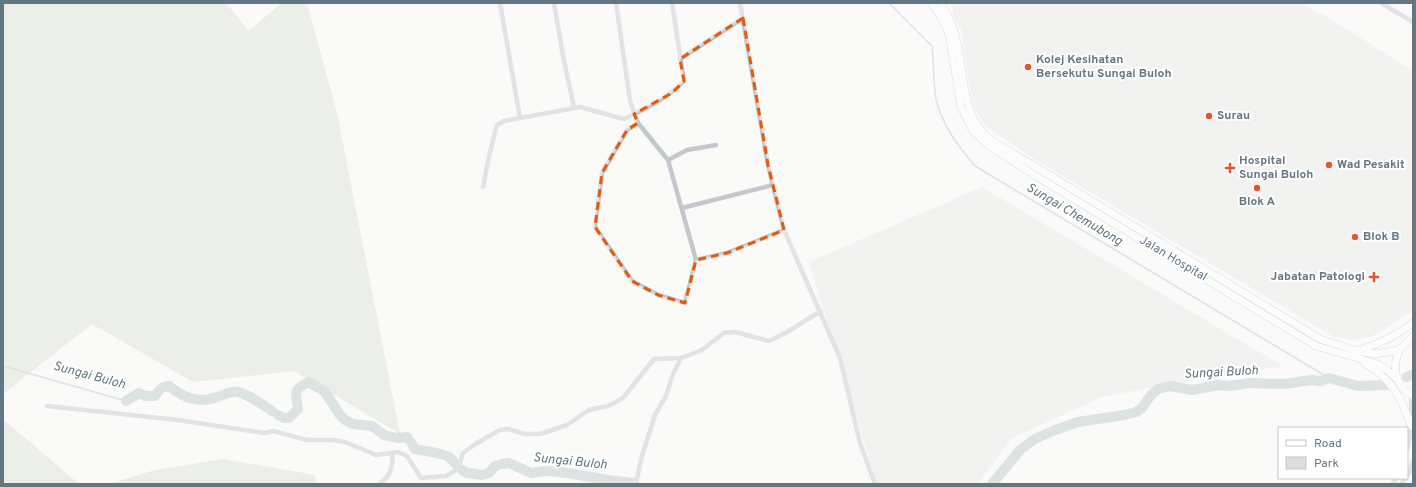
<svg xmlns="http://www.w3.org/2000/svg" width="1416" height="487" font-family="Overpass,sans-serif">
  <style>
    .built { fill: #e8e9e9 }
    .green { fill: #dadfd7 }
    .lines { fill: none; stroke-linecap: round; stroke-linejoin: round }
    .stream { stroke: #bbc7cb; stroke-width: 1.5 }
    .river { stroke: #bbc7cb; stroke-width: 10 }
    .secondary-casing { stroke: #b3babf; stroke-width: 8 }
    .minor { stroke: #c3c8cc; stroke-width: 4.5 }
    .tertiary { stroke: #c3c8cc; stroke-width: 5.5 }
    .secondary { stroke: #fff; stroke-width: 7 }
    .marked { fill: none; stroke: #e8590c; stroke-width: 3; stroke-dasharray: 8 5; stroke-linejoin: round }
    .poi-dot { fill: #e4572e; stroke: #fff; stroke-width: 1.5 }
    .labels { text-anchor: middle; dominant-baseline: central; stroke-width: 4; stroke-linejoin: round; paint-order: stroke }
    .poi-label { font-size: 12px; font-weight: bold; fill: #657683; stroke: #fff; text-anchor: start }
    .street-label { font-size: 12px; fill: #657683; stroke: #fff }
    .water-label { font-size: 13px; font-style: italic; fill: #60757c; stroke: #fff }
  </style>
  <rect width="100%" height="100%" fill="#fafaf8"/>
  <g class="built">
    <polygon points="952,3 1300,3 1327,17 1413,71 1413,311 1371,337 1352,340 1334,337 1034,159 984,125 973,105 961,29 954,18"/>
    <polygon points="982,187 1283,366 1179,382 1102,397 1012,438 977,484 877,484 809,262"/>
  </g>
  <g class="green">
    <polygon points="3,3 226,3 249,31 281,3 307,3 337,113 400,434 294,371 193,382 92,324 3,394"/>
    <polygon points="3,419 79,484 3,484"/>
    <polygon points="224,459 315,475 317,484 109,484 155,470"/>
  </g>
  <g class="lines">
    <g class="stream">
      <path d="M889 3 932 46C934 62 933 83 936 99 942 125 958 146 975 166L1329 378"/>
      <polyline points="3,366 126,401"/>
    </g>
    <g class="river">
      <polyline points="1407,377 1413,374"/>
      <path d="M126 401 139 393 145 396H155C159 390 162 386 169 386 185 399 200 404 220 396 225 394 231 391 238 392 248 394 263 405 272 411"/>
      <path d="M278 415 284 418H289L298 409C296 393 292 390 309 382L325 392 340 415 345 420 353 424 372 426 384 435 397 438 407 437 410 441"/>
      <path d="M412 444 415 449C422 451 444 453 449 457 452 459 454 462 456 464"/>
      <polyline points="462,470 467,473 482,475 489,473 495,466 502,464 509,463 531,473 547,471 568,473 608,480 634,483"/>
      <polyline points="992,484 1021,449 1035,439 1055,430 1078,422 1124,415 1136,412 1142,408 1151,395 1158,389 1171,386 1192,390 1218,385 1229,386 1250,383 1285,384 1311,380 1321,381 1329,378 1358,386 1388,385"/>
    </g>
    <defs>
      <g id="secondary">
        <polyline points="931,3 940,15 949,34 961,107 973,131 988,145 1036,176 1316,346 1378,364 1387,370 1396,378"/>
        <path d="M940 3C949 16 954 27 957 42 964 71 962 113 985 135 993 143 1010 152 1021 158L1320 339 1357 351 1375 354 1399 350 1413 336"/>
        <path d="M1360 350C1379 344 1396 336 1413 323"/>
        <path d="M1399 350C1392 368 1395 386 1413 396"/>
        <path d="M1364 363C1391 378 1402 398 1411 426"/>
      </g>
    </defs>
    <use href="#secondary" class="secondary-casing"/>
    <g class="minor">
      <polyline points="500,3 520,118"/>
      <polyline points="554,3 563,56 574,108"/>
      <polyline points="616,3 630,101 638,123 668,160 696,260 685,303 658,295 632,281 595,227 602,173 627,130 638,123"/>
      <polyline points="740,3 768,165 784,230 840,358 860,443 875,484"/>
      <polyline points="1381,3 1413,22"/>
      <polyline points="680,59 743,18"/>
      <polyline points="668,160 687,150 716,145"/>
      <path d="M483 187 489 156 497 125 504 121 580 107 624 119C647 108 666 99 684 81L672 3"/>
      <polyline points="682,208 773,185"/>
      <polyline points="696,260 727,253 784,230"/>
      <polyline points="47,406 178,420 264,433 273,431 307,440 332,440 345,442 376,455 398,452 407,456 421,478 446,476 458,469 463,453 477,443 500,430 508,429 525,434 540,434 567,425 589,410 608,406 623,398 654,359 681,358 702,350 724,333 735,332 769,341 787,332 821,311"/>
      <path d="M379 484C390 476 394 467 392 453"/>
      <polyline points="636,484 641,459 655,415 666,396 673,374 681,358"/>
    </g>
    <g class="tertiary">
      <polyline points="1407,448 1411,426 1412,396"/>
      <polyline points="1407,475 1412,467 1413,462"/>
      <polyline points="1393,484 1396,478"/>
      <polyline points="1402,484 1405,478"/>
    </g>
    <use href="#secondary" class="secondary"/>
  </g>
  <path d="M0 0H1416V487H0ZM743 18 768 165 784 230 727 253 696 260 685 303 658 295 632 281 595 227 602 173 627 130 638 123 634 114 672 93 684 81 680 59Z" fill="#fafaf8" fill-opacity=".55" fill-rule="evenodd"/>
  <path class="marked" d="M743 18 768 165 784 230 727 253 696 260 685 303 658 295 632 281 595 227 602 173 627 130 638 123 634 114 672 93 684 81 680 59Z"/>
  <g class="poi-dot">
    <circle cx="1028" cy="67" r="4"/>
    <circle cx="1209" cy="116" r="4"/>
    <circle cx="1329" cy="165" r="4"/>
    <path d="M1228 162h4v4h4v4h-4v4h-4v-4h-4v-4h4z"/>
    <circle cx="1257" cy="188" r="4"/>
    <circle cx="1355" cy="237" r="4"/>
    <path d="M1372 271h4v4h4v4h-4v4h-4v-4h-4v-4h4z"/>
  </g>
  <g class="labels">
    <g class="poi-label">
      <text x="1036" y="60">Kolej Kesihatan<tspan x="1036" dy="14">Bersekutu Sungai Buloh</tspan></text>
      <text x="1217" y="116">Surau</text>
      <text x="1239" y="161">Hospital<tspan x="1239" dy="14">Sungai Buloh</tspan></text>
      <text x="1337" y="165">Wad Pesakit</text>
      <text x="1257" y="202" text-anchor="middle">Blok A</text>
      <text x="1363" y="237">Blok B</text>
      <text x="1365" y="277" text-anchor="end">Jabatan Patologi</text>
    </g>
    <g class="street-label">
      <text transform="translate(1173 259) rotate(31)">Jalan Hospital</text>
    </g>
    <g class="water-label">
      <text transform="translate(1074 215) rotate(31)">Sungai Chemubong</text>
      <text transform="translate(1221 373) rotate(-3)">Sungai Buloh</text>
      <text transform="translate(89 376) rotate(15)">Sungai Buloh</text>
      <text transform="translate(570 462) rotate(6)">Sungai Buloh</text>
    </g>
  </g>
  <rect width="1416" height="487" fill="none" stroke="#657683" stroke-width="8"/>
  <rect x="1278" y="427" width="130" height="52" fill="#ffffff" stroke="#c1c8cd"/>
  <rect x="1286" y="440" width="20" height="6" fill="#ffffff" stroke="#c1c8cd"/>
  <text x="1314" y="447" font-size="12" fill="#657683">Road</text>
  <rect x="1286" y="457" width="20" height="12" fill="#dadfd7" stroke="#c1c8cd"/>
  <text x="1314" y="467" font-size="12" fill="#657683">Park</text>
</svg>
